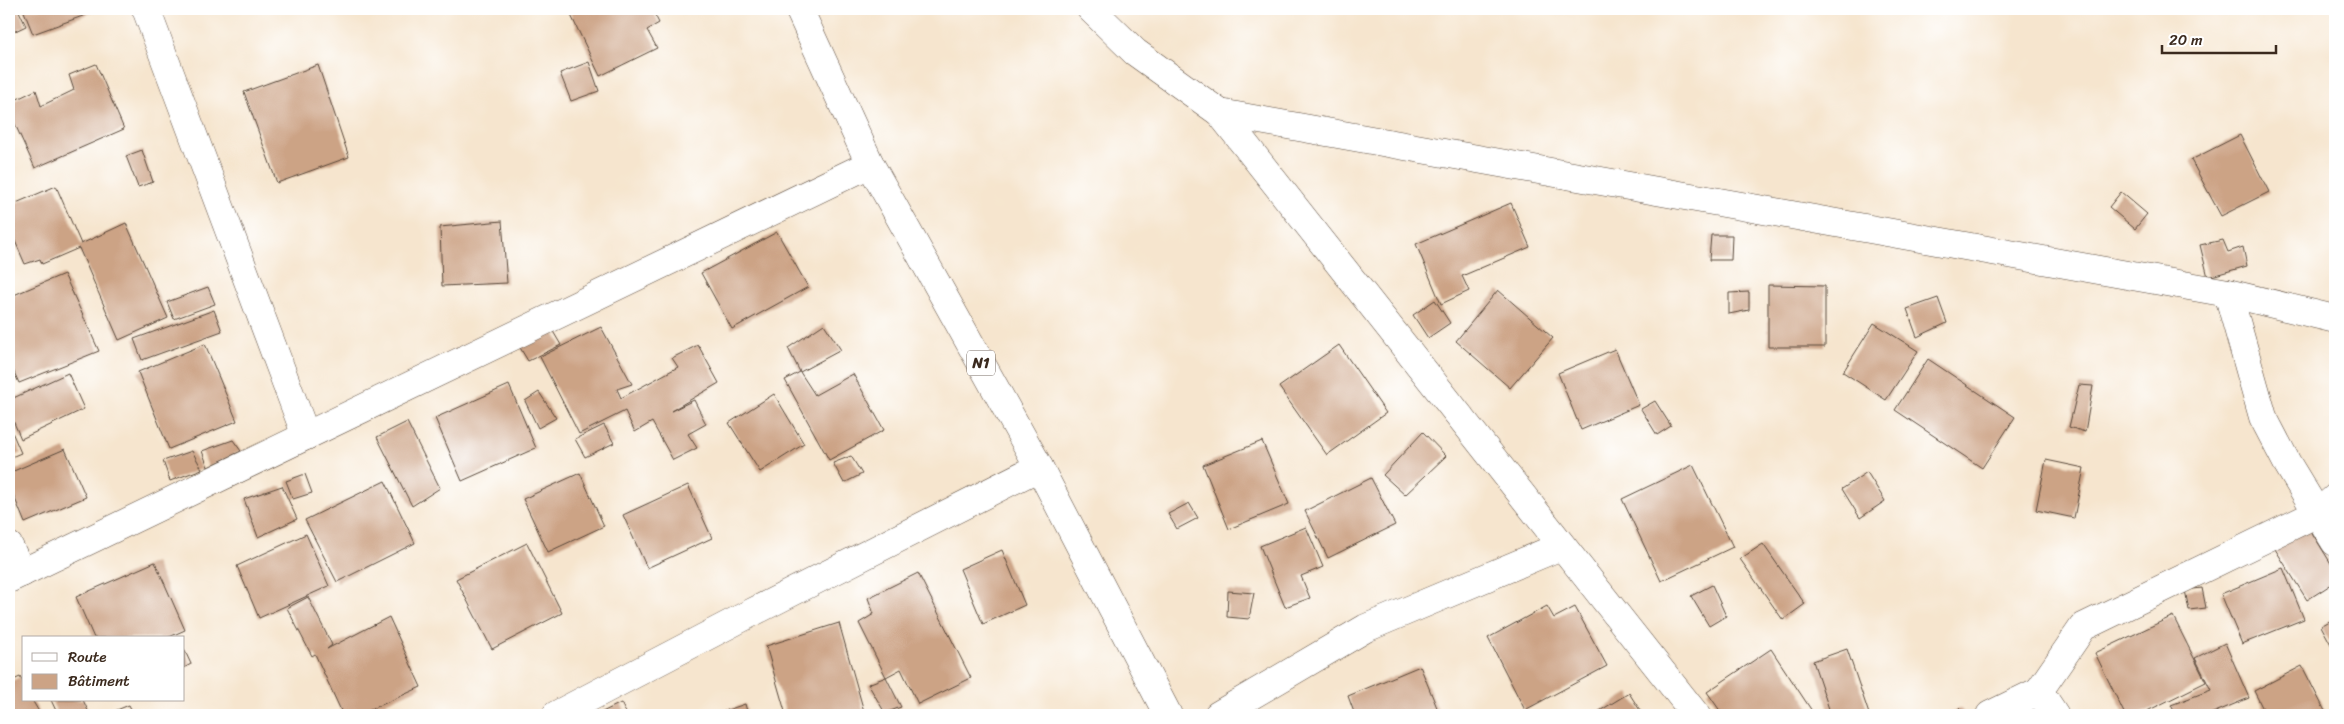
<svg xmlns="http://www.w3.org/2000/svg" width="2344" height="724" font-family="Sriracha,sans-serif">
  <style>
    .building { fill: #cca385 }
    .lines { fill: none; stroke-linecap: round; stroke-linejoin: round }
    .street-casing { stroke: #574638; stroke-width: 29 }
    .highway-casing { stroke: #574638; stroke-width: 29 }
    .street { stroke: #fff; stroke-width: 28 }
    .highway { stroke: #fff; stroke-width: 28 }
    .labels { text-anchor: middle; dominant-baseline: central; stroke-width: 5; stroke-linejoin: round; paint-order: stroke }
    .shield { fill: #fff; stroke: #766a62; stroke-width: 1 }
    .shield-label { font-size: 15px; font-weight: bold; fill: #3b2a1e }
  </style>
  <rect width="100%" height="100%" fill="#fff"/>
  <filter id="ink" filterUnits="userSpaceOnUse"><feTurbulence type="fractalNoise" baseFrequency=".02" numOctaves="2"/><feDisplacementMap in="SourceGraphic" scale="10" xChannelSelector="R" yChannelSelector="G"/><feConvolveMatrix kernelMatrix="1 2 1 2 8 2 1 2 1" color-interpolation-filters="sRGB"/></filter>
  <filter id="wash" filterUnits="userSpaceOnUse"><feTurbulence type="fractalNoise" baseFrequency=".0096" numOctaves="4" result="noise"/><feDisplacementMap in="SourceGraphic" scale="20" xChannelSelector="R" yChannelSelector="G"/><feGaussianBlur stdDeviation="1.12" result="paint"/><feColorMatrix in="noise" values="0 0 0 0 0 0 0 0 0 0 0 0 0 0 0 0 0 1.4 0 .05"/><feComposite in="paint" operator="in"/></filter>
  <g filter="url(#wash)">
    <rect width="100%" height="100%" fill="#f6e5ce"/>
    <g id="blocks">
      <g class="building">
        <polygon points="9,9 18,9 26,26 9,34"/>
        <polygon points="23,9 102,9 33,34"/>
        <polygon points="568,9 652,9 659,23 647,30 657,48 600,76"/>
        <polygon points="589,62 599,91 571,101 560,73"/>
        <polygon points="96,64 124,129 35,168 9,111 9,103 36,90 41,106 74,90 69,75"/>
        <polygon points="318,65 349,157 277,183 244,92"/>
        <polygon points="2240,135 2269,192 2221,216 2191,160"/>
        <polygon points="142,150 153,182 138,187 126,156"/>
        <polygon points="56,186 81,244 126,223 168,318 119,340 79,248 42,264 40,259 25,264 9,227 9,206"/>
        <polygon points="2121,192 2147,214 2135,229 2109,207"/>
        <polygon points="1511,203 1530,247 1462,276 1469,291 1441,304 1416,244"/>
        <polygon points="502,221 507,283 442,286 440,227"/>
        <polygon points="777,232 808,287 732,329 701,273"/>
        <polygon points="1711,235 1732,235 1731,260 1709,260"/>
        <polygon points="2223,240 2228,252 2243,247 2247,266 2208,277 2200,245"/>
        <polygon points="64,274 99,351 19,383 9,361 9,297"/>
        <polygon points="1768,285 1825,286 1825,347 1768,347"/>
        <polygon points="208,287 215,304 174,319 167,302"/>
        <polygon points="1498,290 1553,338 1510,388 1456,341"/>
        <polygon points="1749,292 1749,310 1729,314 1729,293"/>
        <polygon points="1938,298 1947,323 1917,337 1907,309"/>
        <polygon points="1435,300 1450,323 1428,338 1413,315"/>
        <polygon points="214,310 222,331 142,360 134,339"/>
        <polygon points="1874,323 1918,351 1886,400 1843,372"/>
        <polygon points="824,324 841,350 800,372 788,348"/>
        <polygon points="601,327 632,384 617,389 621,398 678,367 672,358 698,345 719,383 671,411 694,400 706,424 688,434 697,448 673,460 652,422 635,432 625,411 579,434 540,357"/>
        <polygon points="551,328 561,345 528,361 519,346"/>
        <polygon points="205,344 237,421 169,449 138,372"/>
        <polygon points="1339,345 1386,413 1327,455 1279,387"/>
        <polygon points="1615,349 1639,405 1581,430 1558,373"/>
        <polygon points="1928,359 2015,417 1982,468 1895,410"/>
        <polygon points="800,372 815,395 853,374 884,430 829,460 785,380"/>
        <polygon points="68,373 84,409 21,439 9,411 9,400"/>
        <polygon points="509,385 536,448 462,481 435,418"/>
        <polygon points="2079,385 2093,386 2085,432 2069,427"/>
        <polygon points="539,392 556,418 538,428 525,401"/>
        <polygon points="774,394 804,444 760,472 729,423"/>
        <polygon points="1655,401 1671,426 1657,435 1641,409"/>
        <polygon points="407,422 440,488 412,506 377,437"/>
        <polygon points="9,425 21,453 9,458"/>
        <polygon points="604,425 614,443 585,457 575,439"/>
        <polygon points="1423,432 1446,456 1405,495 1383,475"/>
        <polygon points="233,440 241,451 208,467 202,451"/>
        <polygon points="1262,441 1289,504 1229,529 1203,465"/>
        <polygon points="65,449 86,497 25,523 9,484 9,473"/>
        <polygon points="192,451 202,469 170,481 163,461"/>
        <polygon points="851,456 862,474 844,483 833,463"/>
        <polygon points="2046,460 2084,468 2074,518 2036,510"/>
        <polygon points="1693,465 1733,547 1661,581 1622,499"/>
        <polygon points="1867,472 1885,501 1860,518 1842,489"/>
        <polygon points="580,473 604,526 548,552 523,499"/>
        <polygon points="305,474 312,493 293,499 286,481"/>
        <polygon points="1371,478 1395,525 1328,558 1305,511"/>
        <polygon points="385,481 415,543 337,582 305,520"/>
        <polygon points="688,485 712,538 647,568 623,515"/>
        <polygon points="282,486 297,519 258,537 244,499"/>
        <polygon points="1189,503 1198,518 1177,529 1168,514"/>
        <polygon points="1306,527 1323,567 1301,576 1310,598 1285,607 1260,546"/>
        <polygon points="2309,528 2335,570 2335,582 2307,600 2275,549"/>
        <polygon points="306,534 329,586 259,618 237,566"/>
        <polygon points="527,543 562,613 492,649 456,579"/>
        <polygon points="1763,544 1805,604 1783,620 1740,559"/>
        <polygon points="1002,550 1025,605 983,624 960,569"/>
        <polygon points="155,562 185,630 167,638 94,638 76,597"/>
        <polygon points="2283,568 2304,619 2242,644 2221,594"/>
        <polygon points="918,573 971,678 918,704 901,669 886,677 859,623 874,614 868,598"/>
        <polygon points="1712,585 1726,616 1709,626 1691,596"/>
        <polygon points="2202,588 2206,608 2189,610 2185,590"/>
        <polygon points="1228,591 1254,593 1249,619 1227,617"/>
        <polygon points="308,597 332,645 327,649 389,617 421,687 359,715 343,715 315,654 312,656 287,608"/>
        <polygon points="1547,606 1554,618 1575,607 1607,666 1525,710 1488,638"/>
        <polygon points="2173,616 2206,682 2139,715 2125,715 2095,653"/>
        <polygon points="2335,618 2335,649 2334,650 2321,626"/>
        <polygon points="839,623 865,715 786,715 766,646"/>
        <polygon points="2225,643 2249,698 2208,715 2176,715 2171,705 2211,690 2195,658"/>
        <polygon points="184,649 191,664 184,668"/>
        <polygon points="1771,649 1812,711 1805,715 1723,715 1707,692"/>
        <polygon points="1847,649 1869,714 1865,715 1831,715 1813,661"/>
        <polygon points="1420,666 1440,715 1355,715 1348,696"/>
        <polygon points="2302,666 2327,715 2266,715 2254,691"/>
        <polygon points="20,677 24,684 24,700 32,700 41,715 9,715 9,682"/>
        <polygon points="886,677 901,707 885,713 868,684"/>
        <polygon points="1629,693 1643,715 1593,715"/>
        <polygon points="51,700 83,700 90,715 74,715 71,712 66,715 58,715"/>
        <polygon points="621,703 627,715 596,715"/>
        <polygon points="745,704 748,715 713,715"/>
        <polygon points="129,705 134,715 105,715"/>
        <polygon points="1960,708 1965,715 1948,715"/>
      </g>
    </g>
  </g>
  <g filter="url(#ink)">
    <use href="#blocks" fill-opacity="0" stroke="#574638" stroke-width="1"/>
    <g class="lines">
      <defs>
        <g id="street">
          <polyline points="146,9 306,436"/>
          <polyline points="1091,9 1135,52 1220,113 2228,293 2335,319"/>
          <polyline points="1220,113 1696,715"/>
          <polyline points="2228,293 2263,417 2287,463 2335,542"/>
          <polyline points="9,546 22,573"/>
          <polyline points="9,579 870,164"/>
          <polyline points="2039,691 2083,627 2318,513 2335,498"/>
          <polyline points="556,715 751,613 1039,467"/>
          <polyline points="1218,715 1366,628 1561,546"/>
          <polyline points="1990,715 2039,691 2055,715"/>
        </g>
        <polyline id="highway" points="799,9 870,164 1039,467 1168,715"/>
      </defs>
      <use href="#street" class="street-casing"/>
      <use href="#highway" class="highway-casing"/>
      <use href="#street" class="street"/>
      <use href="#highway" class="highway"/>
    </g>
  </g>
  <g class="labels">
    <rect class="shield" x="967" y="350.5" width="28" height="25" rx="4"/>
    <g class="shield-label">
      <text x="981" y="363">N1</text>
    </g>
  </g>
  <rect width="2344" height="724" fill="none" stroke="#fff" stroke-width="30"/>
  <rect x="22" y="636" width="162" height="65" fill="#ffffff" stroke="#b1aaa5"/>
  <rect x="32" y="653" width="25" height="8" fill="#ffffff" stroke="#b1aaa5"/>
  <text x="68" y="662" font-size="15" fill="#3b2a1e">Route</text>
  <rect x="32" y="674" width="25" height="15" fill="#cca385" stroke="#b1aaa5"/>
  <text x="68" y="686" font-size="15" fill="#3b2a1e">Bâtiment</text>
  <path d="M2162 45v8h114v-8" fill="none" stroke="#3b2a1e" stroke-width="2.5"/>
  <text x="2169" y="45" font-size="15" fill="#3b2a1e" stroke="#ffffff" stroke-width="4" paint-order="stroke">20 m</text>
</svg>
